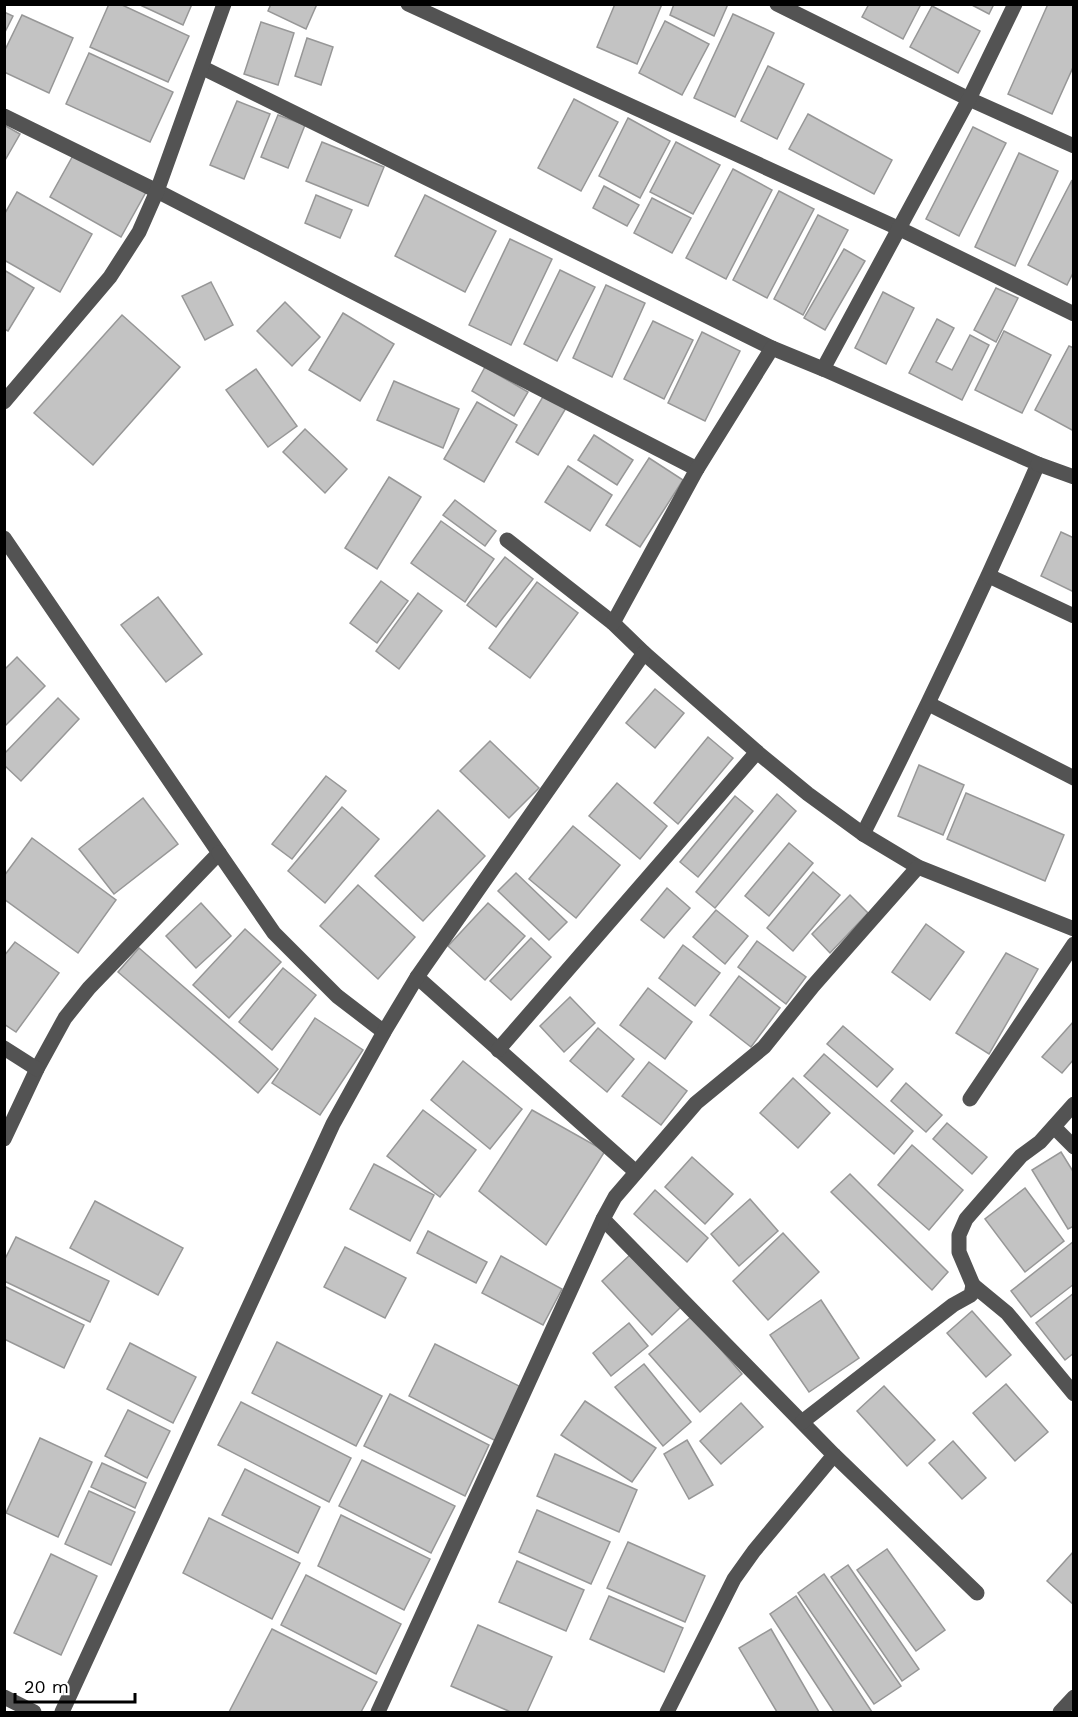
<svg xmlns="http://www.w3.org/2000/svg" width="1078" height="1717" font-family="'Work Sans',sans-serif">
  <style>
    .building { fill: #c3c3c3; stroke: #979797; stroke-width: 1.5 }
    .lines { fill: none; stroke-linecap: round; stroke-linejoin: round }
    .minor { stroke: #535353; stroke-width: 15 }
  </style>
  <rect width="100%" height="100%" fill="#fff"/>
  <g class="building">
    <polygon points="109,4 120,4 189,36 168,82 90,47"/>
    <polygon points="138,4 192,4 183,25"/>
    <polygon points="271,4 317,4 306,29 268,11"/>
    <polygon points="615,4 662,4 637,64 597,47"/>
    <polygon points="674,4 728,4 714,36 670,15"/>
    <polygon points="869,4 921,4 903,39 862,17"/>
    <polygon points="970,4 994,4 989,14"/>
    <polygon points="1048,4 1074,4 1074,65 1052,114 1008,94"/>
    <polygon points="932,6 980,31 958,73 910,47"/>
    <polygon points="4,12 13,16 4,34"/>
    <polygon points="733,14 774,33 735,117 694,98"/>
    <polygon points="22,15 73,38 49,93 4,72 4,52"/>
    <polygon points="665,21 709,44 682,95 639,73"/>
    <polygon points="261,22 294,33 278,85 244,74"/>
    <polygon points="307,38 333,47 321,85 295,76"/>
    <polygon points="89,53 173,92 150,142 66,104"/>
    <polygon points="768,66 804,84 777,139 741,121"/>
    <polygon points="574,99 618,122 581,191 538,168"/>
    <polygon points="237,101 270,114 244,179 210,165"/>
    <polygon points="808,114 892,160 874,194 789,149"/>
    <polygon points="278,115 305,125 288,168 261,157"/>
    <polygon points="628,118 670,141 640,198 599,176"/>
    <polygon points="4,125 20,134 4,162"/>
    <polygon points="973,127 1006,143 959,236 926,219"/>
    <polygon points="322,142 384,167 368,206 306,181"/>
    <polygon points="676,142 720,165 693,214 650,192"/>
    <polygon points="75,152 146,192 121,237 50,197"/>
    <polygon points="1019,153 1058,171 1015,266 975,247"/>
    <polygon points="733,169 772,190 726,279 686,258"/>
    <polygon points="1072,180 1074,271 1067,285 1028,265"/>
    <polygon points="604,186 639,205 627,226 593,208"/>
    <polygon points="779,191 814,209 767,298 733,280"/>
    <polygon points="17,192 92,234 60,292 4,260 4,215"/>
    <polygon points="316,195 352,210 340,238 305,223"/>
    <polygon points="425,195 496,231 465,292 395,256"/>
    <polygon points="652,198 691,218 672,253 634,233"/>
    <polygon points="818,215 848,230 803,315 774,299"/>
    <polygon points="510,239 552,259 511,345 469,325"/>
    <polygon points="844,249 865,261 825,330 804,318"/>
    <polygon points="4,270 34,288 8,331 4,329"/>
    <polygon points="560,270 595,287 557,361 524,344"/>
    <polygon points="211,282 233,325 205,340 182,296"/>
    <polygon points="606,285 645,303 612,377 573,358"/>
    <polygon points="996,288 1018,298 996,342 974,330"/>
    <polygon points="883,292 914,308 886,364 855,348"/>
    <polygon points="285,302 320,337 292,366 257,331"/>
    <polygon points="343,313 394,344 360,401 309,370"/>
    <polygon points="122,315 180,367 93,465 34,413"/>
    <polygon points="937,319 954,328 936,362 952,370 970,335 989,345 962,400 909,373"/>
    <polygon points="653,321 693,340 664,399 624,379"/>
    <polygon points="1004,331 1051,355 1022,413 975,390"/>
    <polygon points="702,332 740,351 705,421 668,403"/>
    <polygon points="1069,346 1074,348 1074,427 1072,430 1035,410"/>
    <polygon points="485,367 528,392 514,416 472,391"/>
    <polygon points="256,369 297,426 268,447 226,390"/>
    <polygon points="394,381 459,409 443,448 377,420"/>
    <polygon points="544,395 566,408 538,455 516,442"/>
    <polygon points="477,402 517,425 484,482 444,459"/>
    <polygon points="305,429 347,469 325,493 283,452"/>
    <polygon points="594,435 633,460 617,485 578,460"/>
    <polygon points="649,458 683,480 640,547 606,525"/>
    <polygon points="568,466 612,495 590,531 545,502"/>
    <polygon points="389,477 421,497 377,569 345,548"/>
    <polygon points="455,500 496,531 485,546 443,515"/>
    <polygon points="441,521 494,559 465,602 411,563"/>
    <polygon points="1061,532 1074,538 1074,592 1041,576"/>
    <polygon points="505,557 533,579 496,627 467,605"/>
    <polygon points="381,581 408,601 377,643 350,623"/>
    <polygon points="537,582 578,613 530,678 489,648"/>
    <polygon points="418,593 442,611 399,669 376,651"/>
    <polygon points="158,597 202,654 166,682 121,625"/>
    <polygon points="17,657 45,686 4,727 4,670"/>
    <polygon points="655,689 684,713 655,748 626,723"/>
    <polygon points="58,698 79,719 21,781 4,765 4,754"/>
    <polygon points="708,737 733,758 678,824 654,803"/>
    <polygon points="490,741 539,788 509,818 460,771"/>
    <polygon points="919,765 964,785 943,835 898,816"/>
    <polygon points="326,776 346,791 292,859 272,844"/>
    <polygon points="617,783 667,826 640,859 589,816"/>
    <polygon points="966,793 1064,835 1045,881 947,839"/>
    <polygon points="777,794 796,811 715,908 696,892"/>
    <polygon points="735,796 753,811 698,877 680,862"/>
    <polygon points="143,798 178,844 114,894 79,849"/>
    <polygon points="342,807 379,839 325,903 288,871"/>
    <polygon points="438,810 485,856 423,921 375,876"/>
    <polygon points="573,826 620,865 576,918 529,879"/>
    <polygon points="32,838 116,900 78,953 4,899 4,876"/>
    <polygon points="789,843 813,863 769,916 745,896"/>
    <polygon points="813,872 840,895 793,951 767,928"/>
    <polygon points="516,873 567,922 549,940 498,891"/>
    <polygon points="358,885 415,937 378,979 320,926"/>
    <polygon points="667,888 690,908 664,938 641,920"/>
    <polygon points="850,895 868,913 830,953 812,934"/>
    <polygon points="201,903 231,936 196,968 166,936"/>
    <polygon points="488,903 525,936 485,980 448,946"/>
    <polygon points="716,910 748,936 725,964 693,937"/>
    <polygon points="926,924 964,952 930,1000 892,972"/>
    <polygon points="245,929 281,962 229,1018 193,985"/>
    <polygon points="531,938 551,957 511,1000 490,981"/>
    <polygon points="757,941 806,977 786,1004 738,967"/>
    <polygon points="15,942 59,973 16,1032 4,1024 4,956"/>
    <polygon points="683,945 720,973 695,1006 659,978"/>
    <polygon points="139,948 278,1069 258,1093 118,972"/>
    <polygon points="1006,953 1038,969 989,1054 956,1033"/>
    <polygon points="283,968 316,995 272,1050 239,1022"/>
    <polygon points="739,976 780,1008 751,1047 710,1015"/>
    <polygon points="648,988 692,1022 665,1059 620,1025"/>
    <polygon points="570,997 595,1023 564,1052 540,1026"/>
    <polygon points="315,1018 363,1050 320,1115 272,1083"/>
    <polygon points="1074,1021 1074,1059 1062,1073 1042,1057"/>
    <polygon points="843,1026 893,1069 877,1087 827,1044"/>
    <polygon points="598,1028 634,1059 607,1092 570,1061"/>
    <polygon points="824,1054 913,1131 894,1154 804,1076"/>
    <polygon points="463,1061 522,1109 490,1149 431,1100"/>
    <polygon points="649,1062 687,1091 661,1125 622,1096"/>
    <polygon points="793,1078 830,1113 798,1148 760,1113"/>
    <polygon points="906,1083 942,1115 926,1132 891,1101"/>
    <polygon points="423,1110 476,1150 440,1197 387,1156"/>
    <polygon points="532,1110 605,1151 546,1245 479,1191"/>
    <polygon points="947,1123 987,1157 972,1174 933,1139"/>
    <polygon points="912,1145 963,1190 929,1230 878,1185"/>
    <polygon points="1061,1152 1074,1173 1074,1226 1068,1229 1032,1170"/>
    <polygon points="692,1157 733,1194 705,1224 665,1187"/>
    <polygon points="374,1164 434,1195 410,1241 350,1209"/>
    <polygon points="850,1174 948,1272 932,1290 831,1192"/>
    <polygon points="1025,1188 1064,1241 1025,1272 985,1219"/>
    <polygon points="655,1190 708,1238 687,1262 634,1214"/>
    <polygon points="750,1199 778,1231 739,1266 711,1234"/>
    <polygon points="95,1201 183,1248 158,1295 70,1248"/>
    <polygon points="428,1231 487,1262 476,1283 417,1253"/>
    <polygon points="783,1233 819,1272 768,1320 733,1281"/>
    <polygon points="16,1237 109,1281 90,1322 4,1281 4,1261"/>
    <polygon points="1074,1241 1074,1284 1031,1317 1011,1291"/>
    <polygon points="345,1247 406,1278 385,1318 324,1287"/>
    <polygon points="631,1254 681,1307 652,1335 602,1281"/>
    <polygon points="501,1256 562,1289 543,1325 482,1293"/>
    <polygon points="4,1286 84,1325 64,1368 4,1339"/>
    <polygon points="1074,1293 1074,1353 1065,1360 1036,1323"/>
    <polygon points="821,1300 859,1358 809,1392 770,1335"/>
    <polygon points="972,1311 1011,1355 986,1377 947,1333"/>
    <polygon points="692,1316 742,1374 700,1412 649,1354"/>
    <polygon points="629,1323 648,1346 611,1376 593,1353"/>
    <polygon points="277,1342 382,1396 356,1446 252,1393"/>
    <polygon points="130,1343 196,1377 173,1423 107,1389"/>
    <polygon points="435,1344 523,1388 496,1441 409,1396"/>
    <polygon points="644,1364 691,1422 663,1446 615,1387"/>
    <polygon points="1006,1384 1048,1432 1015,1461 973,1413"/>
    <polygon points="884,1386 935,1440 907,1466 857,1411"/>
    <polygon points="390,1394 489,1445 465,1496 364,1446"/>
    <polygon points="585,1401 656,1448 632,1482 561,1435"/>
    <polygon points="241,1402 351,1458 329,1502 218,1445"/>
    <polygon points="741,1403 763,1427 721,1464 700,1441"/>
    <polygon points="128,1410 170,1431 147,1478 105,1456"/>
    <polygon points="40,1438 92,1462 58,1537 6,1513"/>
    <polygon points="687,1440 713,1485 689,1499 664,1454"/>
    <polygon points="953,1441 986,1478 962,1499 929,1463"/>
    <polygon points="555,1454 637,1490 619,1532 537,1496"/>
    <polygon points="362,1460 455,1506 431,1553 339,1506"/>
    <polygon points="102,1463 146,1483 135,1508 91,1487"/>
    <polygon points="245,1469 320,1507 298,1553 222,1515"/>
    <polygon points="89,1491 135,1512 111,1565 65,1544"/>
    <polygon points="537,1510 610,1542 591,1584 519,1552"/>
    <polygon points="341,1515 430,1559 404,1610 318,1566"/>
    <polygon points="209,1518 300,1563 272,1619 183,1573"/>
    <polygon points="628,1542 705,1576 685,1622 607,1588"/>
    <polygon points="887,1549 945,1630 916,1651 857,1570"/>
    <polygon points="1074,1551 1074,1605 1047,1581"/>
    <polygon points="51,1554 97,1576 61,1655 14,1633"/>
    <polygon points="517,1561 584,1590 566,1631 499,1602"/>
    <polygon points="848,1565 919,1669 902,1681 831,1577"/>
    <polygon points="824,1574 901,1686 874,1704 798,1593"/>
    <polygon points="306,1575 401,1624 376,1674 281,1625"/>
    <polygon points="609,1596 683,1628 664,1672 590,1639"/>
    <polygon points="796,1596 872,1712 834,1712 770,1614"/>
    <polygon points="478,1625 552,1657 527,1712 511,1712 451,1686"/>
    <polygon points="272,1629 377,1682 361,1712 229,1712"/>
    <polygon points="771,1629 819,1712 777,1712 739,1648"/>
  </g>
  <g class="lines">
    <g class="minor">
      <polyline points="408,4 900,229 1074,314"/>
      <polyline points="777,4 969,99 1074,146"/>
      <polyline points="203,68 772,348"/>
      <polyline points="4,116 157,191 697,469"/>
      <path d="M823 369 1038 464C983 590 925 712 863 834"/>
      <polyline points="4,402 110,277 139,232 157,191 224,4"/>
      <polyline points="1038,464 1074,477"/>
      <polyline points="4,538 219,853 89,988 65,1018 37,1069 4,1139"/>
      <polyline points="507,540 613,623 644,653 757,752 808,794 863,834 918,867 1074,929"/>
      <polyline points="989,576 1074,616"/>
      <polyline points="613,623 697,469 772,348 823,369 969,99 1015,4"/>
      <polyline points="929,704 1074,778"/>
      <polyline points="219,853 274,933 337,996 384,1032"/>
      <polyline points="417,977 636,1172"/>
      <polyline points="4,1048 37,1069"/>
      <polyline points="498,1050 757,752"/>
      <polyline points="970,1099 1074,944"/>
      <polyline points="1054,1127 1074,1147"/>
      <polyline points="603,1219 834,1455 977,1593"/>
      <polyline points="973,1285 959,1252 959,1235 966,1219 1021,1156 1040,1142 1074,1104"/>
      <polyline points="802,1422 953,1305 971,1295 973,1285 1007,1313 1074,1394"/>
      <polyline points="4,1697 34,1712"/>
      <polyline points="62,1712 333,1124 384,1032 417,977 644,653"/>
      <polyline points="378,1712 603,1219 615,1197 696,1103 764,1047 813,986 918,867"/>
      <polyline points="667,1712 734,1579 754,1551 834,1455"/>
      <polyline points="1060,1712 1074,1697"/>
    </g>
  </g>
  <rect width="1078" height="1717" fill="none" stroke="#000000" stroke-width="12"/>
  <path d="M15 1693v9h120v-9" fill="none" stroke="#000000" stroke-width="3"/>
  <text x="24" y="1693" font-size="18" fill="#000000" stroke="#ffffff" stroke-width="4.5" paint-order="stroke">20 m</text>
</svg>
